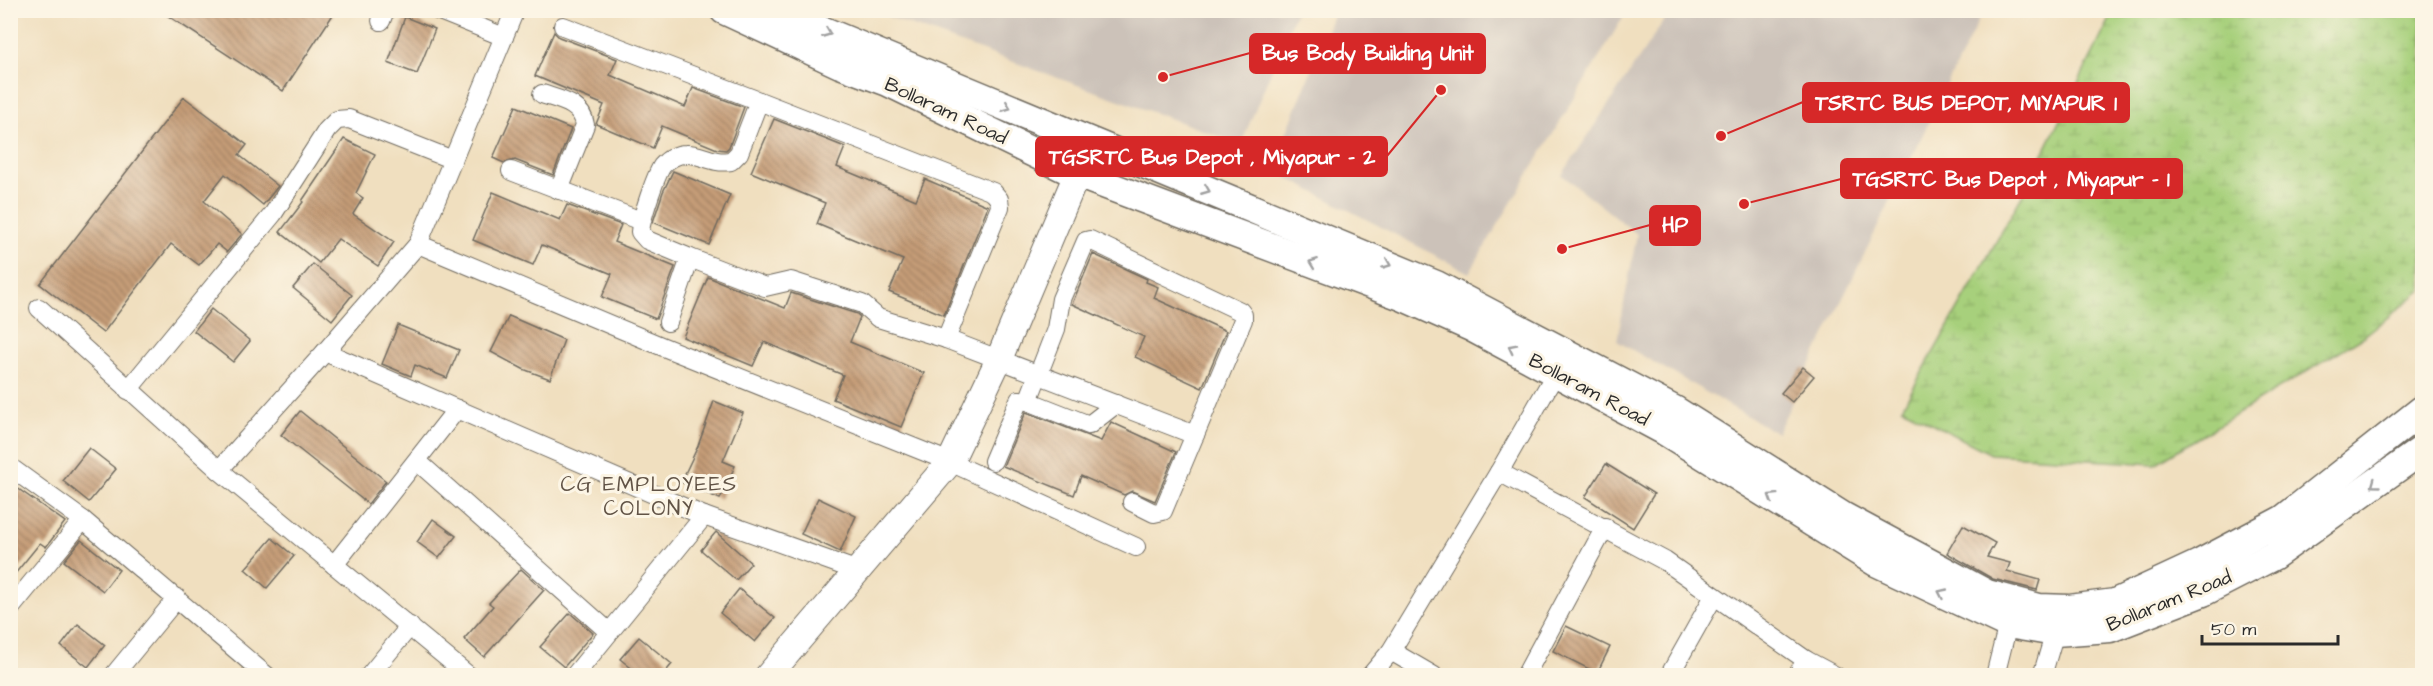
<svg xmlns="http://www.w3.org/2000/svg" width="2433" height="686" font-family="'Architects Daughter',sans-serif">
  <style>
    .industrial { fill: #ccc2b9 }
    .wetland { fill: url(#wetland-marsh); stroke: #697e53; stroke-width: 1.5 }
    .building { fill: url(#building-back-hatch) }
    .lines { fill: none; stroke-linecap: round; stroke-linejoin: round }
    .street-casing { stroke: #706a5f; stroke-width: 20 }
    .secondary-casing { stroke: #706a5f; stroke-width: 28 }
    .primary-casing { stroke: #706a5f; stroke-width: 31 }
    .street { stroke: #fff; stroke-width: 18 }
    .secondary { stroke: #fff; stroke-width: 26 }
    .primary { stroke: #fff; stroke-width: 28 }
    .oneway { stroke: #a0a0a0 }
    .labels { text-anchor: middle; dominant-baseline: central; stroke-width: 6; stroke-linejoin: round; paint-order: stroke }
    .street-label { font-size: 20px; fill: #2b2b2b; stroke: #fcf5e5 }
    .neighbourhood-label { font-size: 21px; letter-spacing: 1.5px; fill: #615346; stroke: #fcf5e5 }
    .leader { fill: none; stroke: #d62828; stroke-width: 2 }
    .callout-dot { fill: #d62828; stroke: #fcf5e5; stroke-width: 2 }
    .callout { fill: #d62828; stroke: #d62828; stroke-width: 2 }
    .callout-label { font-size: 21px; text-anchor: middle; font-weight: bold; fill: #fff }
  </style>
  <defs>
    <pattern id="wetland-marsh" width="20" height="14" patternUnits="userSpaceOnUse" patternTransform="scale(1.5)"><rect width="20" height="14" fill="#a7d07b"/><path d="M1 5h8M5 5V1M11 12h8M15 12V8" fill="none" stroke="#90b36a"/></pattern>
    <pattern id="building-back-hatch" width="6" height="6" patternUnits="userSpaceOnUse" patternTransform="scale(1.5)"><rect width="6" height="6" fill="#c59c77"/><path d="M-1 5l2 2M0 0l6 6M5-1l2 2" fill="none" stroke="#a07f62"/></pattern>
  </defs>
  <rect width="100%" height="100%" fill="#fcf5e5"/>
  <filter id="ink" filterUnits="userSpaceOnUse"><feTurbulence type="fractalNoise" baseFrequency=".0167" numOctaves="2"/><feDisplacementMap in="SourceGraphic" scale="12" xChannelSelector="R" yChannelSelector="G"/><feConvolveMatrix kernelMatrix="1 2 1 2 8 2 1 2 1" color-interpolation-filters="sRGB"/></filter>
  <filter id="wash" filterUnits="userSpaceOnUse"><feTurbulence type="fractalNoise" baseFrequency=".008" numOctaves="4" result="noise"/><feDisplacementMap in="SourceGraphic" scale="24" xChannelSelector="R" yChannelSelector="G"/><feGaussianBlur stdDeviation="1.35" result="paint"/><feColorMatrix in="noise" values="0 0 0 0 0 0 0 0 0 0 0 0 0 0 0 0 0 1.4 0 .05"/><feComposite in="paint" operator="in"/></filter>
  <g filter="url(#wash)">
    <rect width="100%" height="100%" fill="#f0dfbf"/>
    <g class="industrial">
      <polygon points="1335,10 1627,11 1469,273 1272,170"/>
      <polygon points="872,11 1296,10 1296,11 1241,144"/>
      <polygon points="1670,11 1983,11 1777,433 1617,341 1637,234 1562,175"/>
    </g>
    <polygon class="wetland" points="2114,11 2422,11 2422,290 2363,337 2155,464 1991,454 1902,408 2022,196"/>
    <g id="blocks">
      <g class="building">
        <polygon points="159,10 336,10 283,91"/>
        <polygon points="405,17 435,29 417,74 388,63"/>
        <polygon points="554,32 559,37 617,59 610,75 685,107 693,88 744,107 729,147 726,150 717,149 662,126 653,148 596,124 604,105 535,76"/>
        <polygon points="184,97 247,145 239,155 278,186 263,205 225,174 204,201 242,234 227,252 217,244 199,265 171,244 103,333 40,284"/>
        <polygon points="516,106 571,129 553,175 515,160 504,163 493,158"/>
        <polygon points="774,119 845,147 837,167 916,200 925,179 988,206 944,315 889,292 903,260 817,224 825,203 751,172"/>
        <polygon points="344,139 375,154 356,193 363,198 353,214 394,242 378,266 338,239 319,263 280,232 303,202 302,201"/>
        <polygon points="673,171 730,195 709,245 653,222 663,192"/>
        <polygon points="493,192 560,220 567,205 621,225 614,242 675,267 656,319 602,297 612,274 542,245 533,265 473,240"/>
        <polygon points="1093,254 1147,279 1146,282 1158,287 1154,298 1226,331 1202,388 1135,357 1144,337 1072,304"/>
        <polygon points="313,264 352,295 332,320 293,288"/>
        <polygon points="708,277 785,308 791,293 857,314 860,317 850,342 924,373 901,427 833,399 843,375 764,342 753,366 683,337"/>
        <polygon points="211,309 250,341 233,362 194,331"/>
        <polygon points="509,316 564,340 550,379 523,369 491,352"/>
        <polygon points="398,325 459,350 447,378 415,365 411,376 382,364"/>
        <polygon points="1803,367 1814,376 1792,402 1781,393"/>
        <polygon points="714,401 743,413 723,461 735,466 720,499 681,482 698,446"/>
        <polygon points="300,411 386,481 368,504 281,435"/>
        <polygon points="1026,412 1101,441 1111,422 1176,452 1155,501 1132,491 1124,495 1081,476 1074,495 1003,466"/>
        <polygon points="89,448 116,469 89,502 63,481"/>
        <polygon points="1606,464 1654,494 1633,528 1585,497"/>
        <polygon points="10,483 65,522 46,547 40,543 10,580"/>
        <polygon points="818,498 856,516 840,552 801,534"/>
        <polygon points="433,519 456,536 439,558 417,542"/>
        <polygon points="1963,525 1995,543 1987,557 2010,563 2007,571 2040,580 2037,590 1993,579 1947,553"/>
        <polygon points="716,532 751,563 736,580 701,550"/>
        <polygon points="272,538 294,556 267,588 245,569"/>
        <polygon points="81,540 119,570 103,591 64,561"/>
        <polygon points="521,569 544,590 484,657 464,639 493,606 489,603"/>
        <polygon points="739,589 775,618 755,642 720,613"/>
        <polygon points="570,613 593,633 564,667 540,647"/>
        <polygon points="78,624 105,645 88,667 61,646"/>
        <polygon points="1566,626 1610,647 1597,673 1553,651"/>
        <polygon points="639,637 672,664 663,675 640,675 620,659"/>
      </g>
    </g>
  </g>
  <g filter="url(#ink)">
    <use href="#blocks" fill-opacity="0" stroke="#706a5f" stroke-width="1.5"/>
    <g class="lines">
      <defs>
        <g id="street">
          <polyline points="437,10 504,37"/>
          <polyline points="381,21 385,10"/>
          <polyline points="563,26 759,101"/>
          <path d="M542 94C559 100 582 103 585 125L559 190"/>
          <polyline points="511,171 641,221"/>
          <polyline points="418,244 661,346 950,462 1136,547"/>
          <polyline points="690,258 765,287 791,281 862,304 878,318 946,339 1195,435"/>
          <polyline points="39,308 219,470 469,676"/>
          <path d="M668 322 690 258 647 240 640 232C641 219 655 177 662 166 668 159 677 154 686 154 701 153 711 164 731 161L739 153 759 101 993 192 999 199 1000 207 946 339"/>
          <polyline points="325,352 704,516 858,571"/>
          <polyline points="128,390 273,214 327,130 337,120 349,119 453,160"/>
          <polyline points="1028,401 1056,329 1061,299 1086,241 1090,240 1240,311 1243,315 1243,320 1163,511 1154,513 1132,502"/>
          <polyline points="417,461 609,632"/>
          <polyline points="993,461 1019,400 1028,401 1089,425 1116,404"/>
          <polyline points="10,467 83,520 267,676"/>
          <polyline points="219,470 325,352 418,244 515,10"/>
          <polyline points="1499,472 1557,371"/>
          <polyline points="334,565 457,409"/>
          <polyline points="10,609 83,520"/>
          <polyline points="1391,651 1434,676"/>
          <polyline points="1806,660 1836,676"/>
          <polyline points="113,676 177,598"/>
          <polyline points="369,676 410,626"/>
          <polyline points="574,676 704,516"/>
          <polyline points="1370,676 1391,651 1499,472 1665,561 1806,660 1797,676"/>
          <polyline points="1525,676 1605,527"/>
          <polyline points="1669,676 1714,596"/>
          <polyline points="1995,676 2008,624"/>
          <polyline points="2042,676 2055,632"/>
        </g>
        <polyline id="secondary" points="768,676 950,462 999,359 1077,174"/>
        <g id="primary">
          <polyline points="724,10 840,64 888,82 1077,174 1404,297 1471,327 1665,431 1876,562 2008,624 2055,632 2110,628 2203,592 2273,556 2422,450"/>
          <polyline points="773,10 1436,285 1676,411 1844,517 1987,594 2039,608 2069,609 2115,603 2199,564 2284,519 2422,410"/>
        </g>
      </defs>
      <use href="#street" class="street-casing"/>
      <use href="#secondary" class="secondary-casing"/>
      <use href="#primary" class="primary-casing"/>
      <use href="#street" class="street"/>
      <use href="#secondary" class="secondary"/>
      <use href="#primary" class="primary"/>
    </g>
    <defs><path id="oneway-chevron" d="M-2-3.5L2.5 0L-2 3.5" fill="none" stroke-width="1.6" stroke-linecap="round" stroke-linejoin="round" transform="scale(1.5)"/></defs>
    <g class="oneway">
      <use href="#oneway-chevron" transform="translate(827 33) rotate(22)"/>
      <use href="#oneway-chevron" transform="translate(1007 107) rotate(22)"/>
      <use href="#oneway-chevron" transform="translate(1206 190) rotate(22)"/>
      <use href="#oneway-chevron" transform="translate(1313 263) rotate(-159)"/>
      <use href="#oneway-chevron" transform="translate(1387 264) rotate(22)"/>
      <use href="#oneway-chevron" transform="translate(1512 348) rotate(-153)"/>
      <use href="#oneway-chevron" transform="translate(2375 484) rotate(144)"/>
      <use href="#oneway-chevron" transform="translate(1772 497) rotate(-148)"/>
      <use href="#oneway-chevron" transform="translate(1942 593) rotate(-155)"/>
    </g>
  </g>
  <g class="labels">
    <g class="street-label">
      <text transform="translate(946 111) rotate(25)">Bollaram Road</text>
      <text transform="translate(1589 390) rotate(28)">Bollaram Road</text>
      <text transform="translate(2169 601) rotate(-22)">Bollaram Road</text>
    </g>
    <g class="neighbourhood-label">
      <text x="649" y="484">CG EMPLOYEES<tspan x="649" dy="24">COLONY</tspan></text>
    </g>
  </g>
  <path class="leader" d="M1163 77L1250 53M1721 136L1803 102M1441 90L1387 156M1744 204L1841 179M1562 249L1650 225"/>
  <g class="callout-dot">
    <circle cx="1163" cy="77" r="6"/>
    <circle cx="1721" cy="136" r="6"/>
    <circle cx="1441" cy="90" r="6"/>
    <circle cx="1744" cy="204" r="6"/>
    <circle cx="1562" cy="249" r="6"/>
  </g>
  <g class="callout">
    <rect x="1250" y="34" width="235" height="39" rx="6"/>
    <rect x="1803" y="83" width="326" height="39" rx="6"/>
    <rect x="1036" y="137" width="351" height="39" rx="6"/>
    <rect x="1841" y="159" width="341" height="39" rx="6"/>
    <rect x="1650" y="206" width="50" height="39" rx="6"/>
  </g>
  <g class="callout-label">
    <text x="1368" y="60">Bus Body Building Unit</text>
    <text x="1966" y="110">TSRTC BUS DEPOT, MIYAPUR 1</text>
    <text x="1212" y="164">TGSRTC Bus Depot , Miyapur - 2</text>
    <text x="2011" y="186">TGSRTC Bus Depot , Miyapur - 1</text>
    <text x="1675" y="232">HP</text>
  </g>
  <rect width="2433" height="686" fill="none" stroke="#fcf5e5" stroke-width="36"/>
  <path d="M2202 635v9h136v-9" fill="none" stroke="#2b2b2b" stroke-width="3"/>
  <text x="2211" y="635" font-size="18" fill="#2b2b2b" stroke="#fcf5e5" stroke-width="4.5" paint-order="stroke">50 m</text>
</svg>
